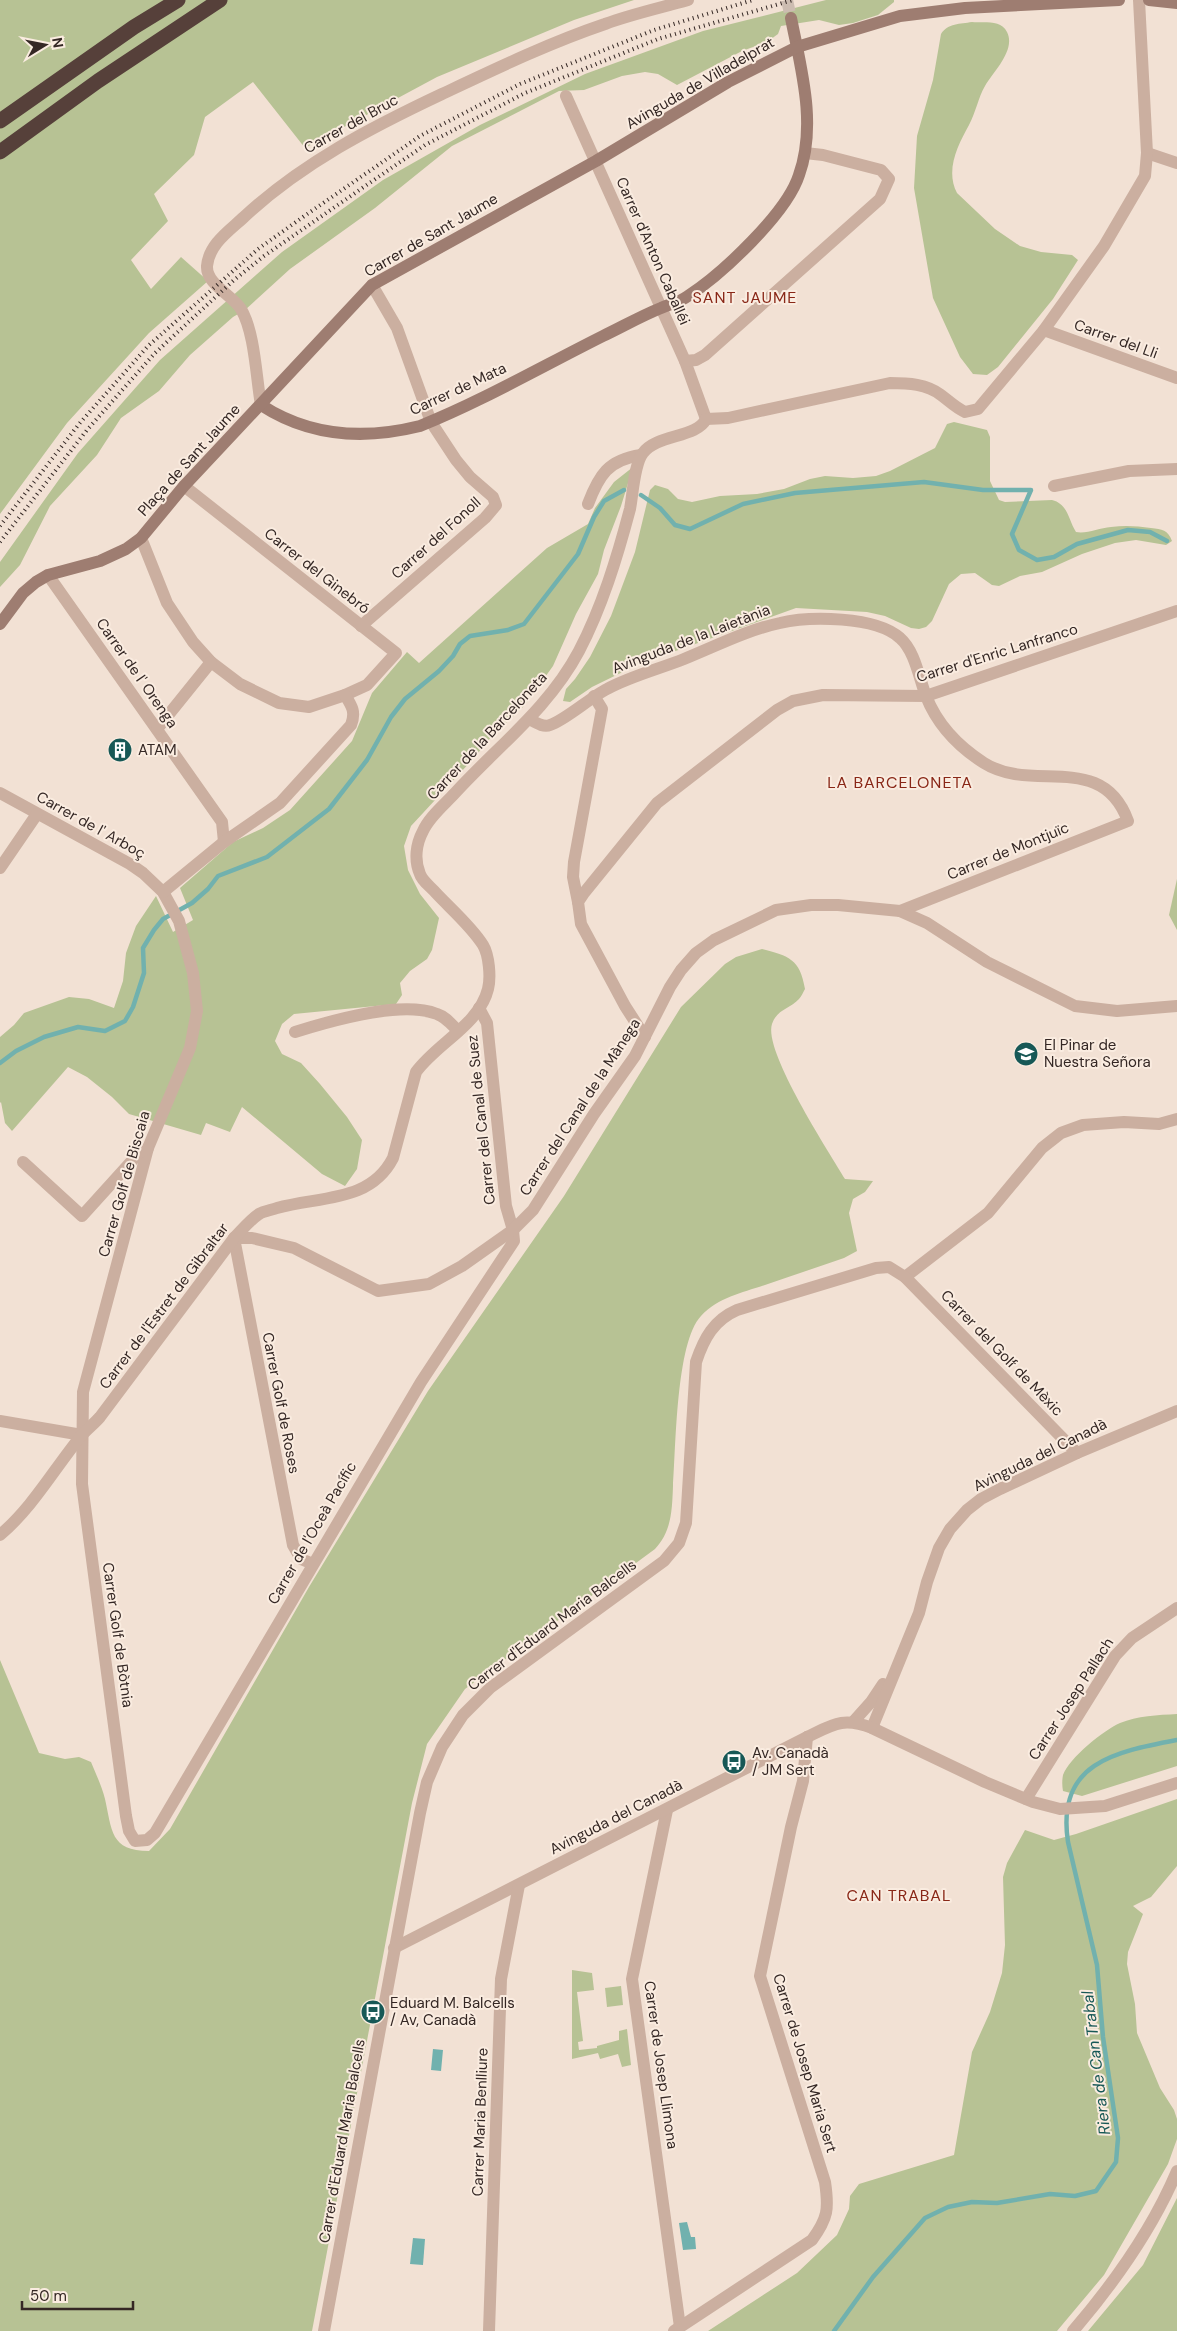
<svg xmlns="http://www.w3.org/2000/svg" width="1177" height="2331" font-family="'DM Sans',sans-serif">
  <style>
    .green { fill: #b7c294 }
    .water { fill: #71b1ae }
    .lines { fill: none; stroke-linecap: round; stroke-linejoin: round }
    .stream { stroke: #71b1ae; stroke-width: 4.5 }
    .secondary-tunnel { stroke: #ccbcb1; stroke-width: 12; stroke-dasharray: 12 6; stroke-linecap: butt }
    .street { stroke: #cbafa0; stroke-width: 12 }
    .secondary { stroke: #9e7d71; stroke-width: 12 }
    .highway { stroke: #56403a; stroke-width: 15 }
    .rail { stroke: #342724; stroke-width: 4; stroke-dasharray: 1 4; stroke-linecap: butt }
    .labels { text-anchor: middle; dominant-baseline: central; stroke-width: 4; stroke-linejoin: round; paint-order: stroke }
    .street-label { font-size: 15px; fill: #342724; stroke: #faece0 }
    .poi-label { font-size: 15px; fill: #342724; stroke: #faece0; text-anchor: start }
    .neighbourhood-label { font-size: 16px; letter-spacing: 1px; fill: #892717; stroke: #faece0 }
    .water-label { font-size: 16px; font-style: italic; fill: #175856; stroke: #faece0 }
  </style>
  <rect width="100%" height="100%" fill="#f2e1d4"/>
  <g class="green">
    <polygon points="0,0 634,0 574,20 437,77 305,148 253,82 205,117 194,155 154,194 168,221 131,260 151,289 181,257 208,281 149,333 67,423 0,514"/>
    <polygon points="826,0 894,0 894,2 878,15 853,23 839,25 819,20 781,26 778,34 767,42 742,51 677,85 658,74 645,72 622,76 584,90 559,91 452,146 375,208 290,269 245,310 233,317 190,355 159,391 121,418 97,455 50,506 20,565 0,587 0,562 78,453 160,360 282,252 383,180 480,125 585,74 703,31"/>
    <path d="M972 22C983 23 1001 19 1007 32 1016 50 994 71 985 86 978 98 976 112 969 125 958 145 945 170 957 193L995 229 1020 246 1041 252 1072 255 1078 260 1053 299 998 367 987 375 973 374 960 357 933 298 914 188 917 136 933 80 941 34C948 23 960 24 972 22Z"/>
    <path d="M954 422 987 430 990 437V481L999 500 1005 502 1052 500C1068 504 1068 519 1076 532 1087 534 1099 528 1111 527 1125 525 1137 526 1151 528 1162 529 1168 530 1172 541L1166 545 1136 540 1115 543 1082 554 1042 572 1020 576 999 586 992 585 975 573 961 574 949 584 932 621 926 627 919 629 911 628 885 616 867 612 796 608 639 664 592 687 570 702 563 701 566 689 575 679 590 657 611 616 635 552 650 490 655 485 668 489 678 499 692 502 720 496 757 494 784 489 810 479 825 476 853 478 876 476 890 471 935 448 947 424Z"/>
    <polygon points="633,467 621,506 604,550 598,574 576,614 553,666 525,705 492,736 473,759 411,826 404,846 408,870 420,894 439,918 432,950 427,959 410,971 400,983 402,995 396,1004 294,1014 282,1024 275,1041 282,1054 301,1063 320,1084 347,1117 362,1140 357,1169 345,1186 322,1174 242,1107 230,1132 206,1123 201,1135 129,1114 112,1097 87,1077 68,1067 12,1131 5,1123 1,1102 0,1103 0,1037 14,1025 24,1013 69,997 89,999 114,1008 123,981 126,953 136,926 156,896 173,932 193,920 180,888 233,842 263,828 290,810 352,741 372,693 407,652 419,663 547,548 588,524 595,508 614,482"/>
    <polygon points="1177,879 1177,930 1169,915"/>
    <path d="M762 949C789 956 800 959 805 989 803 992 802 996 799 999 790 1009 777 1009 772 1024 763 1051 829 1152 845 1179L873 1181 865 1192 853 1199 849 1213 857 1251 844 1258C818 1267 791 1276 765 1285 742 1293 719 1297 701 1316 676 1342 676 1447 673 1486 672 1509 672 1531 655 1549L465 1689 427 1744 412 1803 312 2331H0V1660L39 1753 65 1759 79 1757 91 1762C96 1774 102 1787 105 1799 112 1830 110 1851 149 1851L170 1829 309 1587 428 1391 564 1196 681 1007 725 964 736 957Z"/>
    <path d="M1177 1714V1766L1082 1796 1063 1791C1062 1786 1062 1780 1063 1775 1069 1758 1104 1730 1120 1723 1137 1716 1158 1715 1177 1714Z"/>
    <polygon points="1177,1799 1177,1866 1151,1897 1133,1906 1143,1914 1128,1952 1127,1964 1135,2004 1137,2033 1160,2088 1174,2110 1177,2119 1177,2139 1168,2164 1104,2275 1057,2331 708,2331 797,2273 837,2235 849,2209 850,2196 859,2184 954,2155 972,2052 990,2012 1002,1973 1005,1945 1003,1877 1007,1863 1025,1830 1054,1840 1076,1834"/>
    <polygon points="572,1970 592,1973 594,1990 577,1992 583,2041 578,2042 579,2050 597,2048 597,2046 619,2040 619,2031 627,2029 631,2065 622,2067 618,2054 600,2059 598,2053 572,2059"/>
    <polygon points="621,1986 623,2005 607,2007 605,1988"/>
    <polygon points="1177,2198 1177,2331 1088,2331 1143,2265"/>
  </g>
  <g class="water">
    <polygon points="433,2049 443,2050 441,2071 431,2070"/>
    <polygon points="687,2222 691,2237 695,2237 696,2249 683,2250 679,2223"/>
    <polygon points="413,2238 425,2239 423,2265 410,2264"/>
  </g>
  <g class="lines">
    <g class="stream">
      <polyline points="641,495 660,508 675,525 690,529 743,504 795,493 924,482 983,490 1031,490 1012,534 1019,550 1037,560 1054,557 1077,544 1128,530 1150,532 1167,541"/>
      <polyline points="0,1063 16,1051 44,1037 78,1027 105,1031 125,1021 133,1007 144,973 143,948 154,930 163,919 192,903 208,889 218,876 267,857 329,809 367,760 391,717 405,699 439,671 453,656 460,644 470,636 508,630 524,624 578,554 594,517 604,501 624,490"/>
      <path d="M834 2331 873 2277 925 2218 948 2207 972 2202 997 2203 1050 2194 1075 2196 1096 2191 1116 2162 1118 2138 1103 2037 1097 1965 1068 1842C1056 1763 1114 1752 1177 1740"/>
    </g>
    <polyline class="secondary-tunnel" points="787,0 791,18"/>
    <g class="street">
      <polyline points="566,96 685,361 706,419"/>
      <polyline points="1147,153 1177,163"/>
      <polyline points="1044,330 1177,378"/>
      <polyline points="685,361 696,360 705,355 880,199 889,179 881,170 823,155 805,153"/>
      <path d="M261 405C256 377 255 333 241 309 232 295 206 284 207 266 209 244 229 231 244 217 302 163 372 127 442 94 495 69 549 43 605 24 632 14 660 8 688 0"/>
      <path d="M706 419 728 418 890 383C908 383 927 384 941 395 949 401 956 408 965 412L978 409 1044 330 1104 246 1145 176 1147 153 1139 0"/>
      <polyline points="1054,486 1129,471 1177,469"/>
      <path d="M588 504C599 475 608 460 641 455"/>
      <polyline points="141,538 167,603 193,642 211,662 240,684 279,703 309,707 345,695 367,685 396,653 184,486"/>
      <polyline points="48,575 222,822 224,842"/>
      <polyline points="361,626 485,518 496,505 493,497 470,477 456,460 431,422 397,328 372,285"/>
      <path d="M529 719C535 722 543 728 550 725 564 721 591 697 607 689 631 676 659 669 684 659 716 646 747 630 780 623 809 616 876 616 900 638 915 651 919 678 926 696 937 724 959 747 984 763 1033 794 1102 750 1128 821L900 911"/>
      <polyline points="157,729 211,662"/>
      <polyline points="0,793 130,864 143,873 163,892 179,921 193,973 197,1011 190,1048 148,1148 83,1392 82,1484 126,1816 129,1831 135,1841 147,1840 155,1833 421,1382 514,1241 513,1230 506,1206 487,1023 479,1008"/>
      <polyline points="0,868 37,814"/>
      <path d="M163 892 224 842 280 803 351 725C356 712 352 706 345 695"/>
      <polyline points="578,902 573,877 574,862 602,709 594,696"/>
      <path d="M295 1032C330 1021 401 1000 437 1014 446 1017 451 1024 458 1031"/>
      <polyline points="645,1037 625,1006 581,924 578,902 584,893 657,803 777,710 793,701 823,695 926,696 1177,611"/>
      <polyline points="23,1162 82,1216 139,1153 148,1148"/>
      <polyline points="234,1238 252,1238 294,1248 378,1291 429,1284 462,1266 513,1230 533,1210 594,1114 635,1056 670,987 681,970 696,953 714,940 776,910 811,905 838,905 900,911 927,923 987,962 1075,1006 1117,1011 1177,1006"/>
      <polyline points="234,1238 293,1545 301,1559 313,1564"/>
      <polyline points="905,1277 988,1213 1042,1148 1061,1133 1083,1125 1124,1122 1159,1124 1177,1119"/>
      <polyline points="0,1421 82,1435"/>
      <path d="M0 1535C33 1507 54 1469 81 1436 87 1429 94 1424 100 1417L234 1238C242 1230 250 1220 259 1214 264 1211 272 1210 277 1208 319 1196 370 1203 393 1158L416 1072C437 1043 479 1025 488 989 491 977 489 955 483 945 472 927 450 908 436 893 431 887 422 881 420 874 414 860 416 844 423 831 429 817 445 804 455 793 497 747 549 708 579 651 602 607 617 558 630 509 633 494 634 464 643 453 657 434 697 438 706 419"/>
      <polyline points="854,1721 871,1702 883,1684"/>
      <polyline points="872,1728 919,1613 927,1582 939,1548 950,1529 967,1510 981,1499 1000,1489 1077,1453 1177,1411"/>
      <polyline points="1026,1799 1115,1656 1132,1638 1177,1608"/>
      <polyline points="667,1810 632,1979 680,2327"/>
      <path d="M394 1948 807 1737C834 1724 843 1717 872 1728L985 1782 1033 1802 1060 1809 1105 1806 1177 1783"/>
      <path d="M324 2331 420 1813 427 1782 442 1747 463 1715 490 1688 664 1561 679 1543 686 1523 696 1362C704 1338 714 1320 737 1310L876 1268 889 1267 905 1277 1077 1453"/>
      <polyline points="489,2331 501,1979 519,1885"/>
      <path d="M674 2331 812 2240C828 2218 829 2209 825 2182L760 1976 791 1827 803 1781 807 1737"/>
      <path d="M1073 2331C1115 2282 1152 2230 1177 2171"/>
    </g>
    <g class="secondary">
      <polyline points="1149,0 1177,3"/>
      <path d="M261 405C310 437 364 440 420 426 482 401 543 366 603 336 622 327 641 316 661 308 670 304 680 302 688 296 722 274 787 213 799 175 817 124 801 69 791 18"/>
      <polyline points="0,624 23,593 36,582 48,575 100,561 126,549 141,538 184,486 372,285 596,161 728,82 797,47 900,16 965,8 1119,0"/>
    </g>
    <g class="highway">
      <polyline points="0,121 134,27 178,0"/>
      <polyline points="0,152 98,81 220,0"/>
    </g>
    <g class="rail">
      <polyline points="0,526 79,424 148,346 258,249 303,217 420,136 520,84 654,30 753,0"/>
      <polyline points="0,542 87,430 155,353 234,280 264,256 371,182 425,145 525,93 658,39 793,0"/>
    </g>
  </g>
  <defs>
    <symbol id="building-disc" viewBox="-11 -11 22 22"><circle r="9.5" fill="#175856" stroke="#faece0"/><path d="M-4-6H4V6H1V3H-1V6H-4ZM-2.5-4.3h1.7v1.8h-1.7ZM.8-4.3h1.7v1.8H.8ZM-2.5-1h1.7V.8h-1.7ZM.8-1h1.7V.8H.8Z" fill="#fff"/></symbol>
    <symbol id="school-disc" viewBox="-11 -11 22 22"><circle r="9.5" fill="#175856" stroke="#faece0"/><path d="M0-5L7-2L0 1L-7-2ZM-4 1L0 2.5L4 1V4Q0 6-4 4Z" fill="#fff"/></symbol>
    <symbol id="bus-disc" viewBox="-11 -11 22 22"><circle r="9.5" fill="#175856" stroke="#faece0"/><path d="M-5-6H5V4H4V6H2V4H-2V6H-4V4H-5ZM-3.5-4V0h7V-4ZM-3.5 1.2v1.5H-2V1.2ZM2 1.2v1.5H3.5V1.2Z" fill="#fff"/></symbol>
  </defs>
  <g fill-rule="evenodd">
    <use href="#building-disc" x="106" y="736" width="28" height="28"/>
    <use href="#school-disc" x="1012" y="1040" width="28" height="28"/>
    <use href="#bus-disc" x="720" y="1748" width="28" height="28"/>
    <use href="#bus-disc" x="359" y="1998" width="28" height="28"/>
  </g>
  <g class="labels">
    <g class="street-label">
      <text transform="translate(700 83) rotate(-30)">Avinguda de Villadelprat</text>
      <text transform="translate(351 124) rotate(-29)">Carrer del Bruc</text>
      <text transform="translate(431 235) rotate(-30)">Carrer de Sant Jaume</text>
      <text transform="translate(653 251) rotate(66)">Carrer d'Anton Caballéi</text>
      <text transform="translate(1116 339) rotate(20)">Carrer del Lli</text>
      <text transform="translate(458 389) rotate(-25)">Carrer de Mata</text>
      <text transform="translate(189 460) rotate(-48)">Plaça de Sant Jaume</text>
      <text transform="translate(436 538) rotate(-42)">Carrer del Fonoll</text>
      <text transform="translate(317 571) rotate(38)">Carrer del Ginebró</text>
      <text transform="translate(691 639) rotate(-21)">Avinguda de la Laietània</text>
      <text transform="translate(997 653) rotate(-17)">Carrer d'Enric Lanfranco</text>
      <text transform="translate(137 673) rotate(55)">Carrer de l' Orenga</text>
      <text transform="translate(487 736) rotate(-47)">Carrer de la Barceloneta</text>
      <text transform="translate(91 825) rotate(29)">Carrer de l' Arboç</text>
      <text transform="translate(1008 851) rotate(-22)">Carrer de Montjuïc</text>
      <text transform="translate(580 1107) rotate(-57)">Carrer del Canal de la Mànega</text>
      <text transform="translate(481 1120) rotate(-96)">Carrer del Canal de Suez</text>
      <text transform="translate(124 1184) rotate(-74)">Carrer Golf de Biscaia</text>
      <text transform="translate(164 1306) rotate(-53)">Carrer de l'Estret de Gibraltar</text>
      <text transform="translate(1002 1353) rotate(46)">Carrer del Golf de Mèxic</text>
      <text transform="translate(281 1403) rotate(79)">Carrer Golf de Roses</text>
      <text transform="translate(1040 1455) rotate(-26)">Avinguda del Canadà</text>
      <text transform="translate(312 1533) rotate(-60)">Carrer de l'Oceà Pacífic</text>
      <text transform="translate(552 1625) rotate(-37)">Carrer d'Eduard Maria Balcells</text>
      <text transform="translate(118 1635) rotate(82)">Carrer Golf de Bòtnia</text>
      <text transform="translate(1071 1699) rotate(-57)">Carrer Josep Pallach</text>
      <text transform="translate(616 1817) rotate(-27)">Avinguda del Canadà</text>
      <text transform="translate(805 2063) rotate(73)">Carrer de Josep Maria Sert</text>
      <text transform="translate(661 2065) rotate(82)">Carrer de Josep Llimona</text>
      <text transform="translate(480 2122) rotate(-88)">Carrer Maria Benlliure</text>
      <text transform="translate(342 2141) rotate(-80)">Carrer d'Eduard Maria Balcells</text>
    </g>
    <g class="poi-label">
      <text x="138" y="750">ATAM</text>
      <text x="1044" y="1045">El Pinar de<tspan x="1044" dy="17">Nuestra Señora</tspan></text>
      <text x="752" y="1753">Av. Canadà<tspan x="752" dy="17">/ JM Sert</tspan></text>
      <text x="390" y="2003">Eduard M. Balcells<tspan x="390" dy="17">/ Av, Canadà</tspan></text>
    </g>
    <g class="neighbourhood-label">
      <text x="745" y="297">SANT JAUME</text>
      <text x="900" y="782">LA BARCELONETA</text>
      <text x="899" y="1895">CAN TRABAL</text>
    </g>
    <g class="water-label">
      <text transform="translate(1096 2063) rotate(-97)">Riera de Can Trabal</text>
    </g>
  </g>
  <g transform="translate(45 45) rotate(80)" stroke="#faece0" stroke-width="4" paint-order="stroke">
  <path d="M0-4L9 19L0 12L-9 19Z" fill="#342724"/>
  <text y="-8" font-size="14" font-weight="bold" text-anchor="middle" fill="#342724">N</text>
  </g>
  <path d="M22 2301v8h111v-8" fill="none" stroke="#342724" stroke-width="2.5"/>
  <text x="30" y="2301" font-size="15" fill="#342724" stroke="#faece0" stroke-width="4" paint-order="stroke">50 m</text>
</svg>
